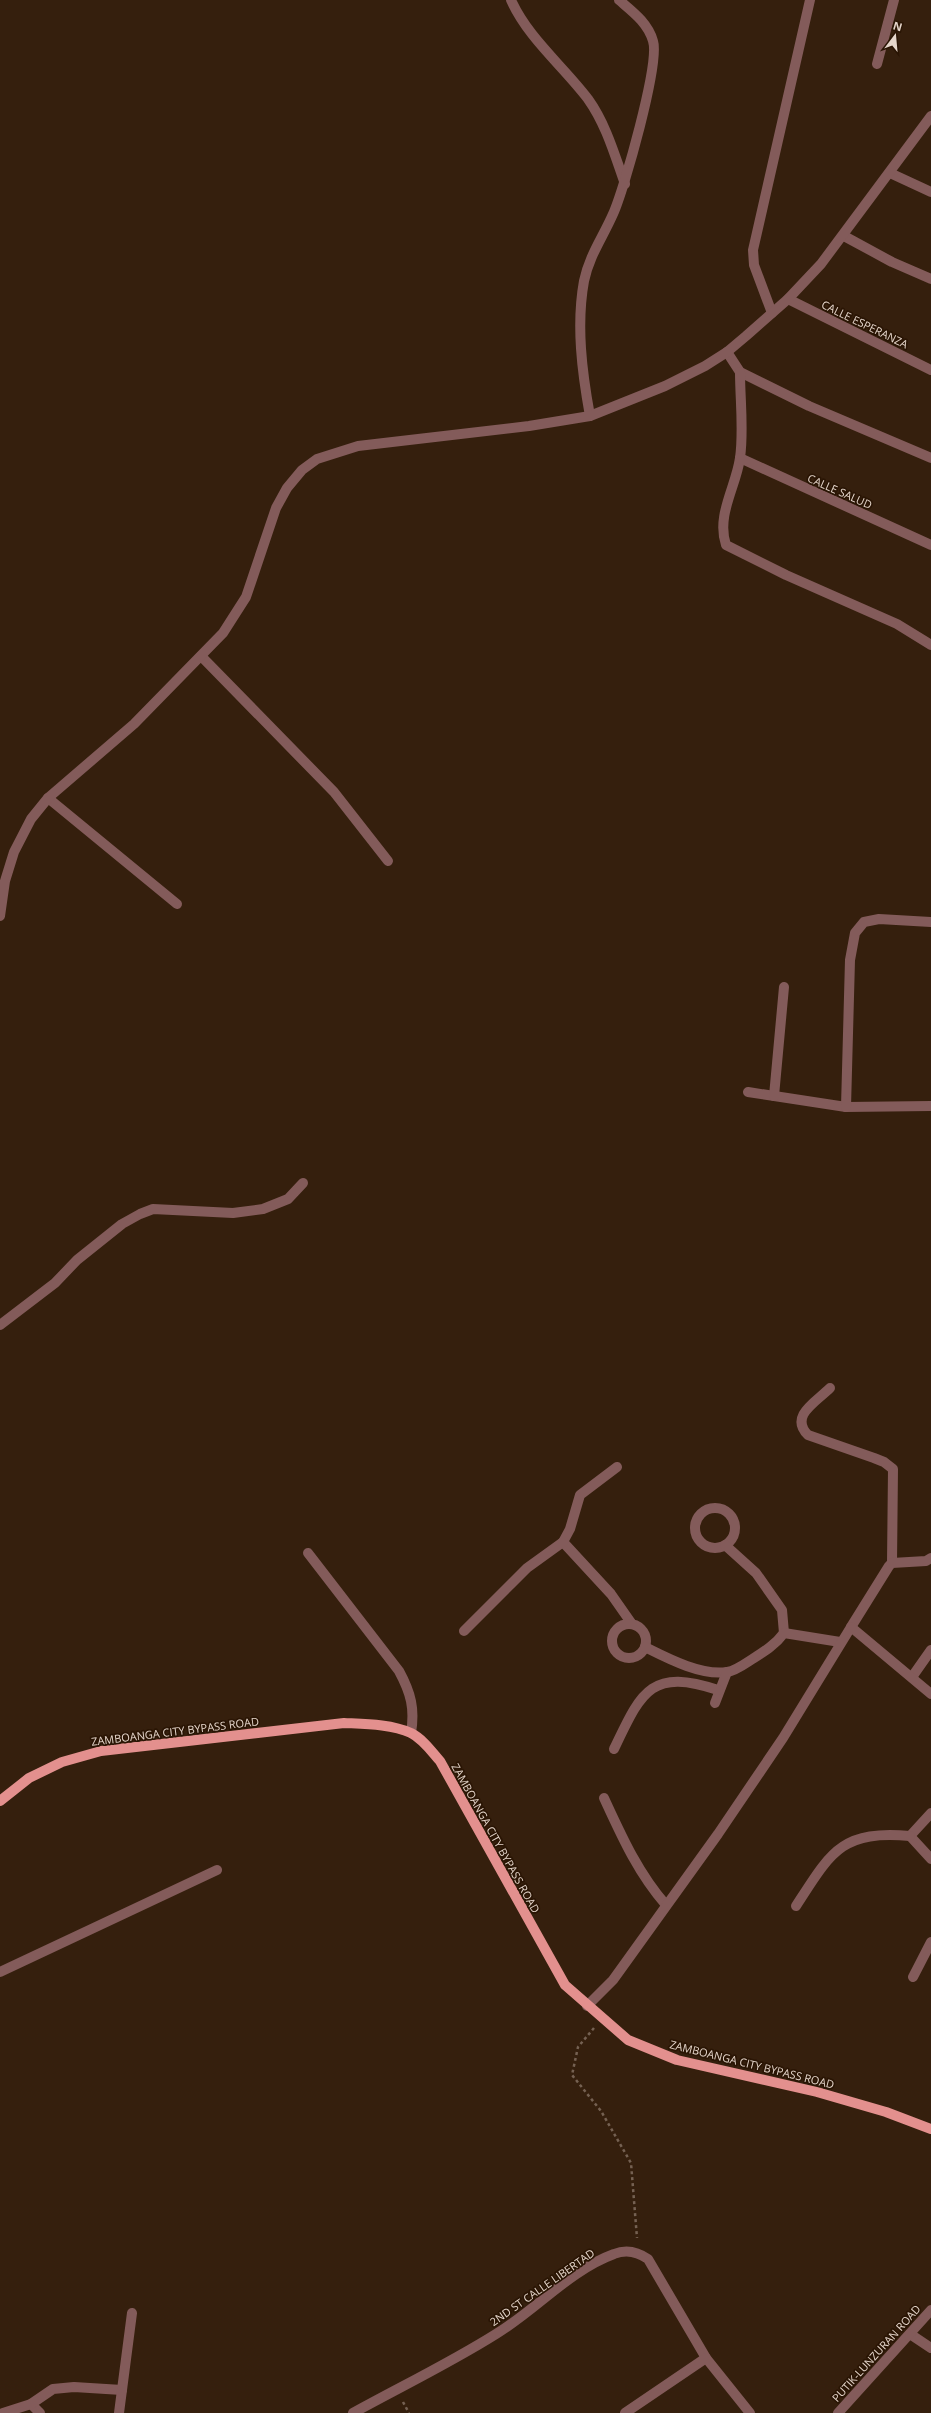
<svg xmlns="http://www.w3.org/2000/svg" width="931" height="2413" font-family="'Open Sans',sans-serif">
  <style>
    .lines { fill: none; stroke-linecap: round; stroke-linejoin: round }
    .path { stroke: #756152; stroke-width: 2.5; stroke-dasharray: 3 3; stroke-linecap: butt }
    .minor { stroke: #835b5a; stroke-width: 10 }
    .major { stroke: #e3908e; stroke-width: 10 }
    .labels { text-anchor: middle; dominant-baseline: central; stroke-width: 3.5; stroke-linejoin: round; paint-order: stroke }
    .street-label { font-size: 11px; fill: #e5d6cb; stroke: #2a1504 }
  </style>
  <rect width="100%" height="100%" fill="#351f0d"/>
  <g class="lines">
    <g class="path">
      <polyline points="594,2028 578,2047 572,2075 601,2111 631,2163 637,2238"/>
      <polyline points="403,2402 409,2413"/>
    </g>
    <g class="minor">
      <path d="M511 0C528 38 563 66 588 99 606 124 615 156 625 184"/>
      <polyline points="877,64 894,0"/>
      <polyline points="890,173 931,192"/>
      <polyline points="844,236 892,262 931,279"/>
      <polyline points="788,299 931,370"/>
      <polyline points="772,313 754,265 753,250 810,0"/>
      <polyline points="727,352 740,372 809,406 931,458"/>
      <path d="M740 372C740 400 744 430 740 458 736 487 716 515 726 545L786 575 897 624 931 645"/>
      <path d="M590 416C582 372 576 325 584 281 589 256 603 237 613 214 624 190 660 63 653 41 648 23 633 12 619 0"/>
      <polyline points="740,458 931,545"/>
      <polyline points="201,656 334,792 388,861"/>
      <polyline points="48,798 177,904"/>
      <polyline points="0,916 5,881 14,852 31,819 48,798 134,724 223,633 246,597 276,508 287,488 302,470 317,459 358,446 529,426 590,416 665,386 705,366 727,352 746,336 788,299 821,264 931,116"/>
      <polyline points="748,1092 846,1107 931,1106"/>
      <polyline points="774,1096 784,987"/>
      <polyline points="846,1107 850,960 855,933 864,922 879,919 931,922"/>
      <polyline points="0,1325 55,1283 77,1260 122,1224 140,1214 153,1209 233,1213 263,1209 288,1199 303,1183"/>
      <path d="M830 1388C816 1402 789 1416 808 1435L874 1458 884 1462 893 1469 892 1563"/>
      <circle cx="715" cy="1528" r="20"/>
      <polyline points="563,1542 611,1594 632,1624"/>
      <polyline points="725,1545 756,1573 782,1610 784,1633"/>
      <path d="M308 1553 399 1671C411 1693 415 1709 411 1733"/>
      <circle cx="629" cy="1641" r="17"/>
      <polyline points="851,1627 889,1566 892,1563 926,1561 931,1558"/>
      <polyline points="464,1631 527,1568 563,1542 570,1529 580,1495 617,1467"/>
      <path d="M645 1647C667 1658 701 1676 727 1672 736 1671 746 1663 754 1658 765 1651 776 1644 784 1633L840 1642"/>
      <polyline points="912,1677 931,1650"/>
      <polyline points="715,1703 727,1672"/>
      <path d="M614 1749C641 1693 650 1667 718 1690"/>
      <path d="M604 1798C622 1837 638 1873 666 1905"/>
      <polyline points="931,1813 910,1836 931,1859"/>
      <path d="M796 1906C831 1852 841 1830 910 1836"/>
      <polyline points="0,1972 217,1870"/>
      <polyline points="913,1977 931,1942"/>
      <polyline points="587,2006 613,1980 718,1834 783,1738 851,1627 931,1694"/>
      <polyline points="910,2334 931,2348"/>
      <polyline points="31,2404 40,2413"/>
      <polyline points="3,2413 31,2404 53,2389 74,2387 122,2390"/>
      <polyline points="119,2413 132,2313"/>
      <path d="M353 2413C400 2387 450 2363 496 2334 536 2310 570 2270 614 2254 626 2249 638 2252 648 2259L706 2358 750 2413"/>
      <polyline points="625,2413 706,2358"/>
      <polyline points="838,2413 931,2310"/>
    </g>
    <path class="major" d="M0 1801 29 1778 62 1762 101 1751 344 1723C365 1724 391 1724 411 1733 423 1739 432 1752 440 1761L565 1985 628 2040 677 2060 817 2092 886 2112 931 2129"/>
  </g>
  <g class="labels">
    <g class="street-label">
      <text transform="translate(865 324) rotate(26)">CALLE ESPERANZA</text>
      <text transform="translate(840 491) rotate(24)">CALLE SALUD</text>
      <text transform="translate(175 1731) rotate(-7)">ZAMBOANGA CITY BYPASS ROAD</text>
      <text transform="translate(496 1838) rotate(61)">ZAMBOANGA CITY BYPASS ROAD</text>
      <text transform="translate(752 2064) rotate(14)">ZAMBOANGA CITY BYPASS ROAD</text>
      <text transform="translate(542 2287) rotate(-35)">2ND ST CALLE LIBERTAD</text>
      <text transform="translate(876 2353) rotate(-48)">PUTIK-LUNZURAN ROAD</text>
    </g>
  </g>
  <g transform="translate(895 36) rotate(16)" stroke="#2a1504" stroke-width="3" paint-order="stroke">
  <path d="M0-3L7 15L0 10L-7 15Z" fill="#e5d6cb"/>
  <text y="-6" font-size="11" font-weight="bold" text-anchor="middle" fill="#e5d6cb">N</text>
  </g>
</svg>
